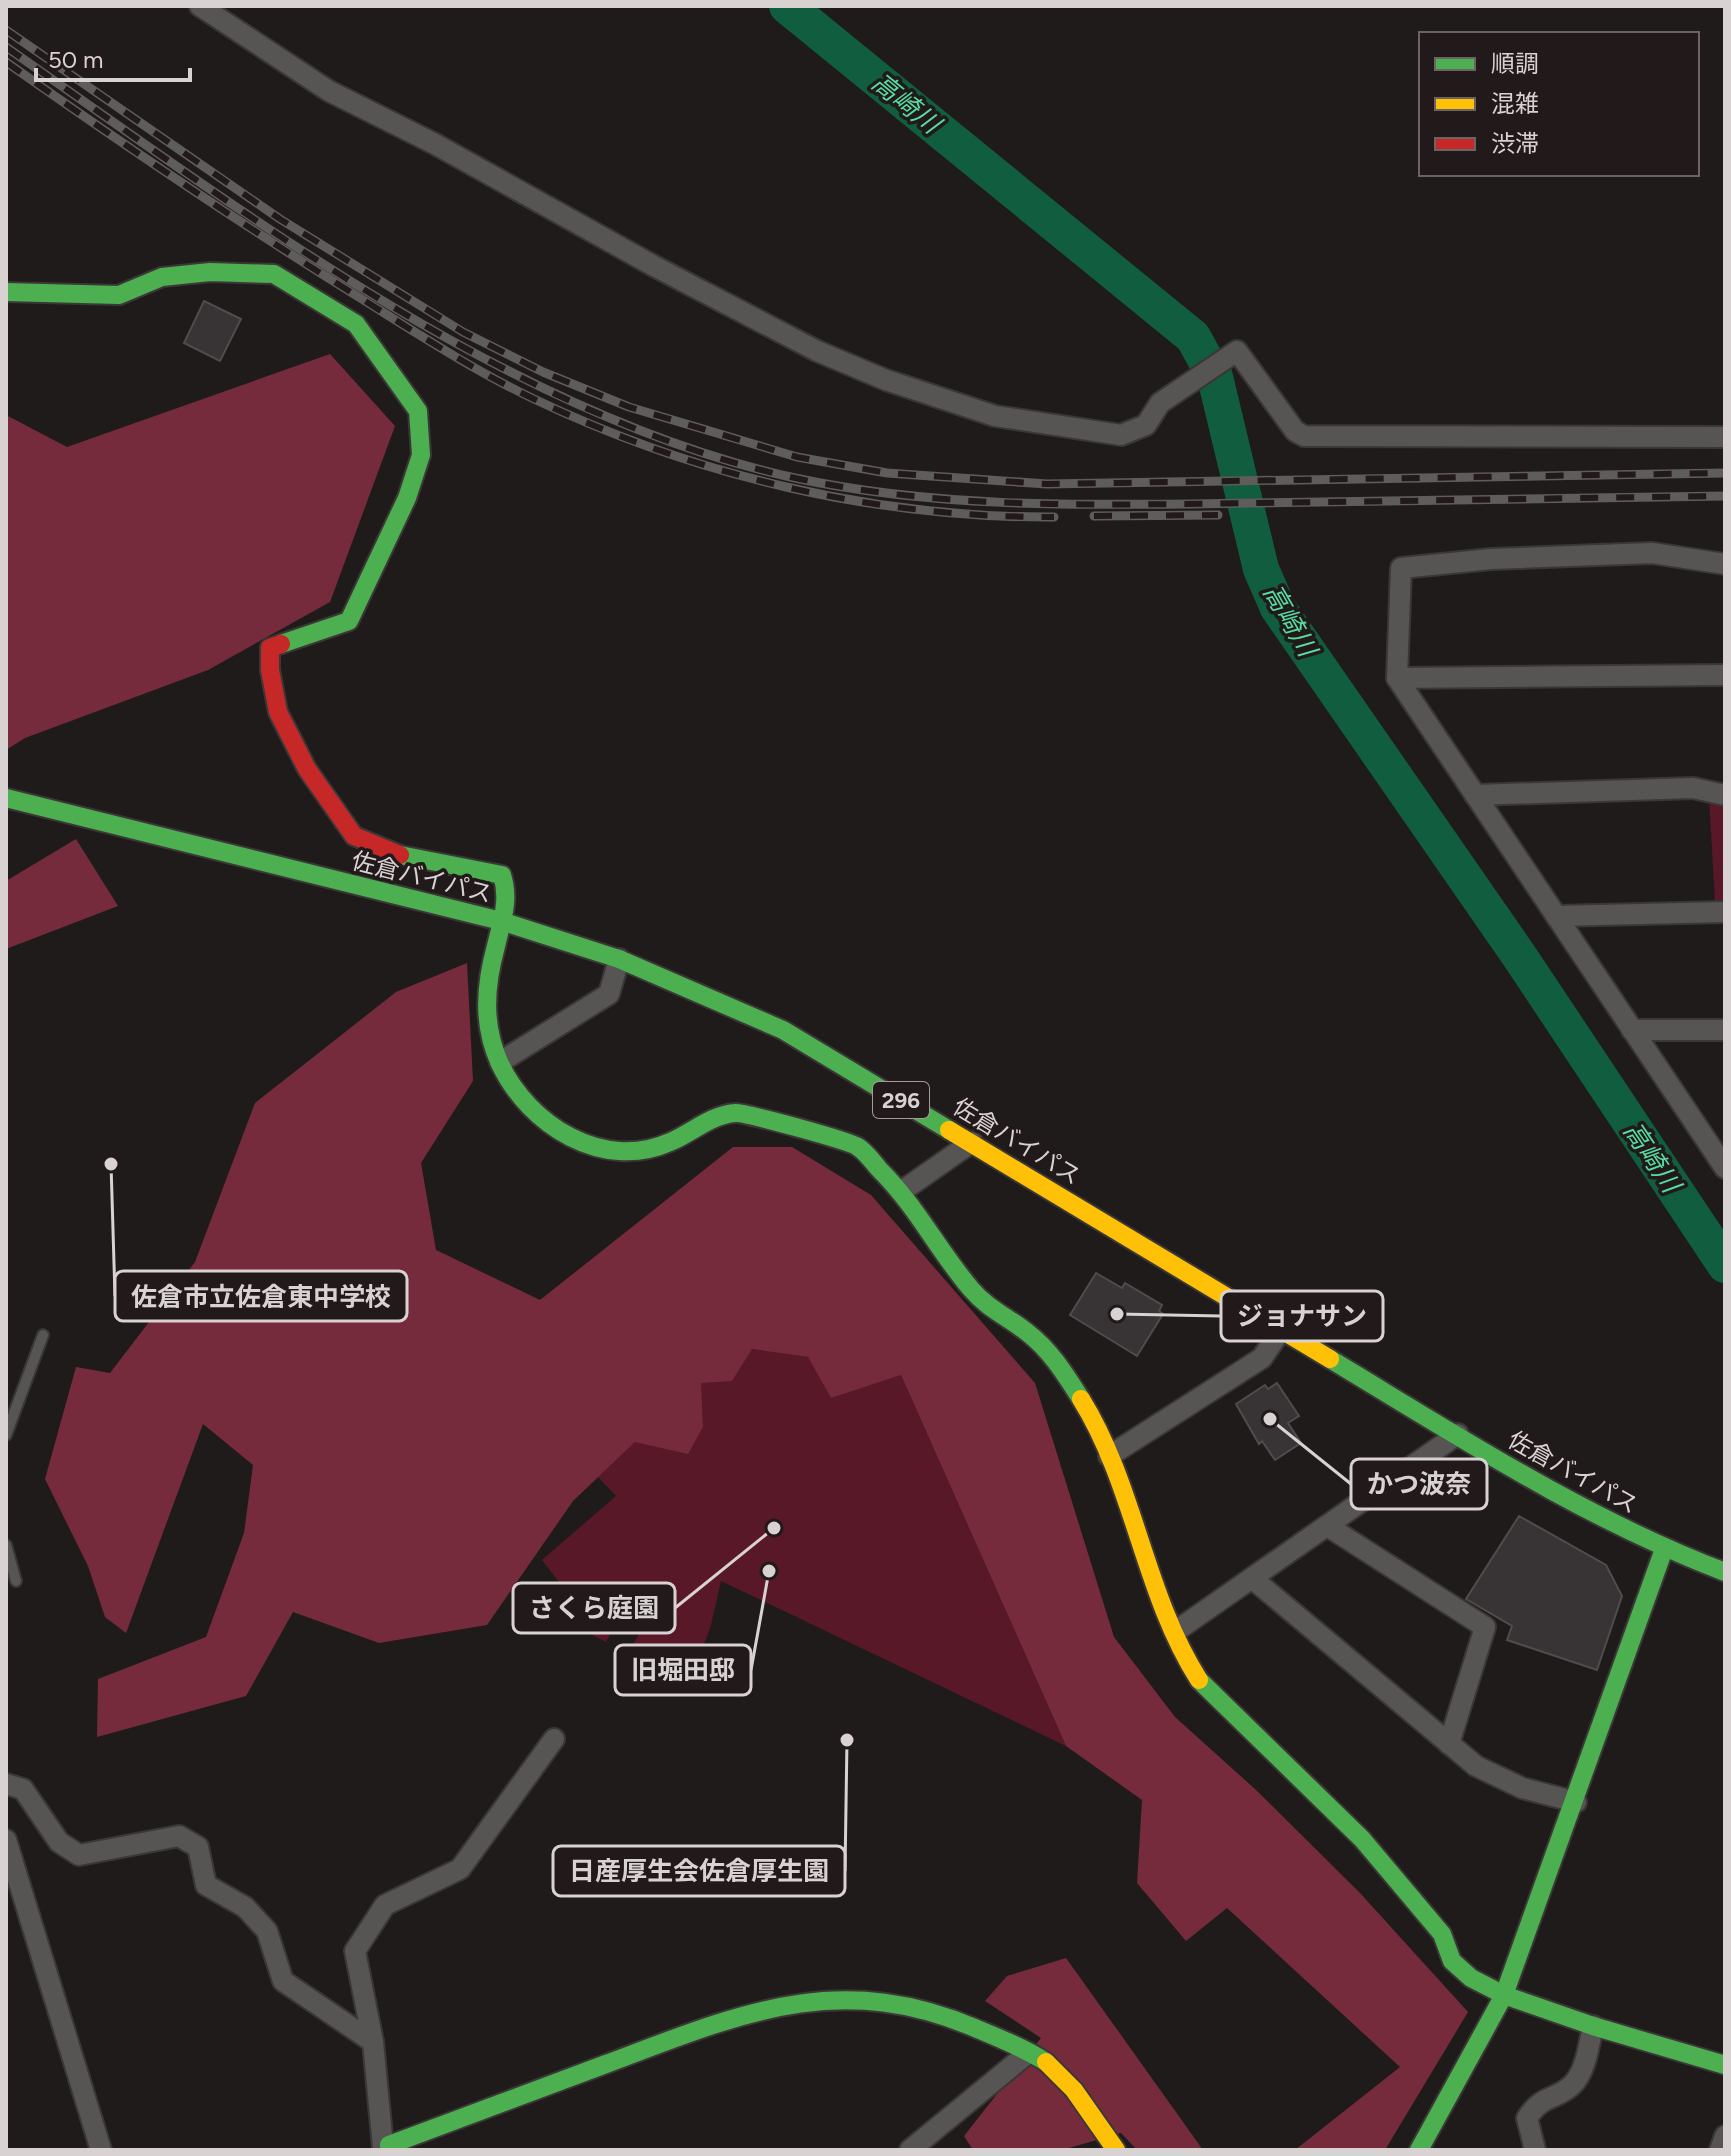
<svg xmlns="http://www.w3.org/2000/svg" width="1731" height="2156" font-family="Figtree,'Noto Sans JP',sans-serif">
  <style>
    .green { fill: #581827 }
    .forest { fill: #752b3b }
    .lines { fill: none; stroke-linecap: round; stroke-linejoin: round }
    .river { stroke: #105d3f; stroke-width: 36 }
    .building { fill: #383435; stroke: #504c4c; stroke-width: 2 }
    .lane-casing { stroke: #3b3737; stroke-width: 14 }
    .street-casing { stroke: #3b3737; stroke-width: 24 }
    .fast-casing { stroke: #3b3737; stroke-width: 22 }
    .slow-casing { stroke: #3b3737; stroke-width: 22 }
    .jam-casing { stroke: #3b3737; stroke-width: 22 }
    .lane { stroke: #575454; stroke-width: 10 }
    .street { stroke: #575454; stroke-width: 20 }
    .fast { stroke: #4caf50; stroke-width: 18 }
    .slow { stroke: #ffc107; stroke-width: 18 }
    .jam { stroke: #c62828; stroke-width: 18 }
    .rail-casing { stroke: #5f5c5c; stroke-width: 9 }
    .rail { stroke: #22191a; stroke-width: 6; stroke-dasharray: 18; stroke-linecap: butt }
    .labels { text-anchor: middle; dominant-baseline: central; stroke-width: 7; stroke-linejoin: round; paint-order: stroke }
    .shield { fill: #22191a; stroke: #a29a9c; stroke-width: 2 }
    .shield-label { font-size: 22px; font-weight: bold; fill: #d9d2d3 }
    .street-label { font-size: 24px; fill: #d9d2d3; stroke: #22191a }
    .water-label { font-size: 26px; font-style: italic; fill: #55dda1; stroke: #22191a }
    .leader { fill: none; stroke: #d9d2d3; stroke-width: 3 }
    .callout-dot { fill: #d9d2d3; stroke: #22191a; stroke-width: 3 }
    .callout { fill: #22191a; stroke: #d9d2d3; stroke-width: 3 }
    .callout-label { font-size: 26px; text-anchor: middle; font-weight: bold; fill: #d9d2d3 }
  </style>
  <rect width="100%" height="100%" fill="#201b1b"/>
  <g class="green">
    <polygon points="1709,797 1725,802 1725,902 1715,902"/>
    <polygon points="752,1349 808,1357 831,1397 901,1375 1066,1746 721,1581 711,1625 695,1669 683,1663 676,1682 656,1685 645,1675 656,1661 631,1648 643,1627 619,1617 606,1642 583,1630 573,1620 578,1607 542,1560 616,1496 598,1477 635,1442 703,1427 700,1382"/>
  </g>
  <g class="forest">
    <polygon points="330,354 395,426 330,602 208,670 25,738 6,750 6,415 67,447"/>
    <polygon points="76,839 118,906 6,949 6,881"/>
    <polygon points="467,963 473,1081 421,1163 436,1250 540,1300 733,1147 792,1147 871,1195 1035,1383 1114,1637 1175,1717 1255,1789 1360,1893 1468,2012 1385,2150 1295,2150 1400,2067 1227,1908 1186,1941 1137,1883 1142,1800 1066,1746 901,1375 831,1398 808,1357 752,1349 732,1381 701,1383 703,1427 688,1454 635,1442 573,1501 487,1625 379,1643 293,1612 246,1696 97,1737 98,1679 206,1637 244,1533 253,1465 203,1424 126,1633 105,1617 88,1566 45,1479 76,1367 110,1373 195,1262 255,1103 396,992"/>
    <polygon points="1066,1958 1203,2150 1137,2150 1121,2133 1062,2150 973,2150 964,2136 1041,2038 985,2001 1007,1976"/>
  </g>
  <g class="lines">
    <polyline class="river" points="787,6 1193,337 1215,377 1261,569 1278,608 1520,957 1725,1265"/>
  </g>
  <g class="building">
    <polygon points="204,301 241,319 220,361 184,343"/>
    <polygon points="1096,1273 1122,1288 1125,1283 1162,1305 1159,1311 1163,1314 1137,1356 1070,1315"/>
    <polygon points="1277,1383 1299,1416 1288,1423 1301,1443 1275,1460 1262,1441 1259,1444 1236,1404 1265,1385 1268,1389"/>
    <polygon points="1519,1516 1606,1565 1622,1596 1597,1670 1507,1640 1512,1626 1466,1599"/>
  </g>
  <g class="lines">
    <defs>
      <g id="lane">
        <polyline points="6,1435 43,1335"/>
        <polyline points="6,1545 16,1581"/>
      </g>
      <g id="street">
        <polyline points="200,6 329,91 435,144 654,266 817,351 886,380 995,416 1121,435 1146,425 1160,403 1237,351 1295,431 1304,436 1725,437"/>
        <polyline points="1725,564 1652,553 1491,559 1401,568 1397,678 1725,1168"/>
        <polyline points="1397,678 1725,675"/>
        <polyline points="1475,795 1693,788 1725,795"/>
        <polyline points="1556,916 1725,912"/>
        <polyline points="1632,1030 1725,1030"/>
        <polyline points="500,1062 609,994 619,959"/>
        <polyline points="902,1191 972,1142"/>
        <polyline points="1109,1456 1262,1358 1283,1327"/>
        <polyline points="1329,1527 1485,1627 1449,1744"/>
        <polyline points="1253,1579 1476,1766 1522,1788 1576,1802"/>
        <polyline points="1176,1631 1458,1434"/>
        <polyline points="6,1784 23,1789 59,1842 79,1855 179,1836 198,1847 206,1885 245,1907 267,1931 283,1981 373,2042 383,2147"/>
        <polyline points="6,1840 101,2150"/>
        <polyline points="373,2042 355,1951 385,1905 460,1869 554,1739"/>
        <polyline points="910,2150 1028,2053"/>
        <path d="M1535 2150 1527 2118C1544 2093 1555 2101 1572 2085 1586 2072 1589 2044 1593 2026"/>
        <polyline points="1720,2150 1725,2136"/>
      </g>
      <g id="fast">
        <polyline points="6,292 119,295 162,277 210,272 274,274 356,324 418,411 421,455 407,498 349,621 281,644"/>
        <polyline points="6,798 501,921 619,959 783,1030 949,1130"/>
        <path d="M400 855 502 875C510 900 502 920 496 946 485 986 482 1025 500 1064 529 1125 603 1172 670 1142 692 1133 710 1115 735 1113 744 1112 850 1141 858 1147 866 1152 873 1162 879 1169 918 1208 937 1249 971 1289 988 1309 1008 1317 1028 1333 1051 1351 1065 1374 1081 1399"/>
        <path d="M1330 1359C1458 1436 1585 1519 1725 1572"/>
        <polyline points="1199,1680 1362,1839 1442,1934 1452,1961 1471,1978 1504,1995 1593,2026 1725,2065"/>
        <path d="M389 2145C461 2118 534 2091 606 2064 737 2015 837 1969 975 2028 999 2038 1024 2048 1046 2062"/>
        <polyline points="1419,2150 1504,1995 1664,1549"/>
      </g>
      <g id="slow">
        <polyline points="949,1130 1330,1359"/>
        <path d="M1081 1399C1135 1486 1144 1594 1199 1680"/>
        <polyline points="1046,2062 1074,2090 1116,2150"/>
      </g>
      <polyline id="jam" points="281,644 270,648 270,670 278,712 307,769 354,836 400,855"/>
    </defs>
    <use href="#lane" class="lane-casing"/>
    <use href="#street" class="street-casing"/>
    <use href="#fast" class="fast-casing"/>
    <use href="#slow" class="slow-casing"/>
    <use href="#jam" class="jam-casing"/>
    <use href="#lane" class="lane"/>
    <use href="#street" class="street"/>
    <use href="#fast" class="fast"/>
    <use href="#slow" class="slow"/>
    <use href="#jam" class="jam"/>
    <defs>
      <g id="rail">
        <polyline points="6,30 280,219 463,332 543,372 629,407 797,457 887,473 1047,484 1725,473"/>
        <path d="M6 47C240 210 513 417 795 478 945 510 1102 505 1254 503 1411 501 1568 498 1725 496"/>
        <path d="M6 62C121 143 238 222 357 296 415 332 473 370 534 399 696 476 874 518 1054 517"/>
        <polyline points="1094,516 1218,515"/>
      </g>
    </defs>
    <use href="#rail" class="rail-casing"/>
    <use href="#rail" class="rail"/>
  </g>
  <g class="labels">
    <rect class="shield" x="873" y="1082" width="56" height="36" rx="6"/>
    <g class="shield-label">
      <text x="901" y="1100">296</text>
    </g>
    <g class="street-label">
      <text transform="translate(422 877) rotate(14)">佐倉バイパス</text>
      <text transform="translate(1017 1141) rotate(31)">佐倉バイパス</text>
      <text transform="translate(1573 1472) rotate(29)">佐倉バイパス</text>
    </g>
    <g class="water-label">
      <text transform="translate(906 103) rotate(39)">高崎川</text>
      <text transform="translate(1290 620) rotate(60)">高崎川</text>
      <text transform="translate(1652 1157) rotate(56)">高崎川</text>
    </g>
  </g>
  <path class="leader" d="M111 1164L115 1296M1117 1314L1221 1316M1270 1419L1351 1484M774 1528L675 1608M769 1571L751 1670M847 1740L845 1871"/>
  <g class="callout-dot">
    <circle cx="111" cy="1164" r="8"/>
    <circle cx="1117" cy="1314" r="8"/>
    <circle cx="1270" cy="1419" r="8"/>
    <circle cx="774" cy="1528" r="8"/>
    <circle cx="769" cy="1571" r="8"/>
    <circle cx="847" cy="1740" r="8"/>
  </g>
  <g class="callout">
    <rect x="115" y="1271" width="292" height="50" rx="8"/>
    <rect x="1221" y="1291" width="162" height="50" rx="8"/>
    <rect x="1351" y="1459" width="136" height="50" rx="8"/>
    <rect x="513" y="1583" width="162" height="50" rx="8"/>
    <rect x="615" y="1645" width="136" height="50" rx="8"/>
    <rect x="553" y="1846" width="292" height="50" rx="8"/>
  </g>
  <g class="callout-label">
    <text x="261" y="1306">佐倉市立佐倉東中学校</text>
    <text x="1302" y="1325">ジョナサン</text>
    <text x="1419" y="1493">かつ波奈</text>
    <text x="594" y="1617">さくら庭園</text>
    <text x="683" y="1679">旧堀田邸</text>
    <text x="699" y="1880">日産厚生会佐倉厚生園</text>
  </g>
  <rect width="1731" height="2156" fill="none" stroke="#d9d2d3" stroke-width="16"/>
  <rect x="1419" y="32" width="280" height="144" fill="#22191a" stroke="#6b6364" stroke-width="2"/>
  <rect x="1435" y="58" width="40" height="12" fill="#4caf50" stroke="#6b6364" stroke-width="2"/>
  <text x="1491" y="72" font-size="24" fill="#d9d2d3">順調</text>
  <rect x="1435" y="98" width="40" height="12" fill="#ffc107" stroke="#6b6364" stroke-width="2"/>
  <text x="1491" y="112" font-size="24" fill="#d9d2d3">混雑</text>
  <rect x="1435" y="138" width="40" height="12" fill="#c62828" stroke="#6b6364" stroke-width="2"/>
  <text x="1491" y="152" font-size="24" fill="#d9d2d3">渋滞</text>
  <path d="M36 68v12h154v-12" fill="none" stroke="#d9d2d3" stroke-width="4"/>
  <text x="48" y="68" font-size="24" fill="#d9d2d3" stroke="#22191a" stroke-width="6" paint-order="stroke">50 m</text>
</svg>
